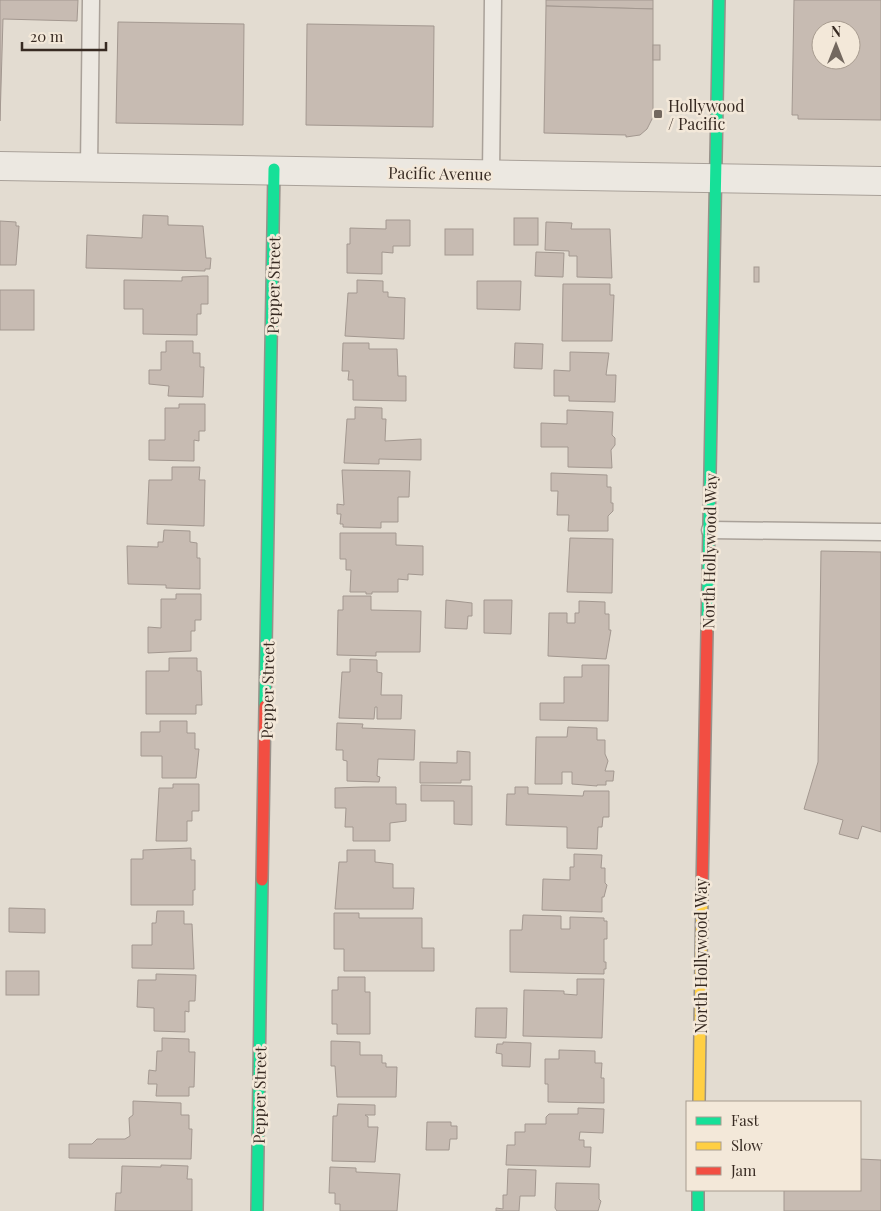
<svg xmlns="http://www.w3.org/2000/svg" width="881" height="1211" font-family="'Playfair Display',serif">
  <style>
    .building { fill: #c7bbb2; stroke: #a39890; fill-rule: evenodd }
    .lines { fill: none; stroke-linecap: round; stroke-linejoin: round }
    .lane-casing { stroke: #a9a199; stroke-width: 19 }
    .street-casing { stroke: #a9a199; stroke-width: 30 }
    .fast-casing { stroke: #98918a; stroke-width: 14 }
    .slow-casing { stroke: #98918a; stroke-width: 14 }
    .jam-casing { stroke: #98918a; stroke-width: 14 }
    .lane { stroke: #ece8e1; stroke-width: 16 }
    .street { stroke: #ece8e1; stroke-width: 28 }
    .fast { stroke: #16e098; stroke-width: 11 }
    .slow { stroke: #ffcf43; stroke-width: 11 }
    .jam { stroke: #f24e42; stroke-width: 11 }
    .poi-dot { fill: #73685f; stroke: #f3e8d9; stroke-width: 2 }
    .labels { text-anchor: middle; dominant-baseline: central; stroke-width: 5; stroke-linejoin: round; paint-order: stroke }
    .poi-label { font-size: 16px; fill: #372a22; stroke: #f3e8d9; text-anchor: start }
    .street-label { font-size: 16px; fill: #372a22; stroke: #f3e8d9 }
  </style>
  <rect width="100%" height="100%" fill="#e3dcd1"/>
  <g class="building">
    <polygon points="0,0 78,0 77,21 3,19 0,121"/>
    <polygon points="546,0 653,0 653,9 546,6"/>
    <path d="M794 0H881V120L798 119V115H792ZM821 30H851V60H821Z"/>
    <polygon points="546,6 653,9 653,117 647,129 640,135 626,137 626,135 544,133"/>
    <polygon points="118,22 244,24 243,125 116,123"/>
    <polygon points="307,24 434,26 433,127 306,125"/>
    <rect x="653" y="45" width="7" height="15"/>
    <polygon points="143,215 168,216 168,225 203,226 206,258 211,258 210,269 205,269 205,271 86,268 87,235 142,238"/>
    <rect x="514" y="218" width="24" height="27"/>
    <polygon points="386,220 410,220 410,246 393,246 393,253 382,252 382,274 347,273 347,244 350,244 350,228 386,229"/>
    <polygon points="0,221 16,222 16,226 19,226 16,265 0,265"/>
    <polygon points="546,222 572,223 571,229 610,229 612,278 577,277 577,256 569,256 569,251 545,250"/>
    <rect x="445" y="229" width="28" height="26"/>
    <polygon points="536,252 564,253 563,277 535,276"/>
    <rect x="754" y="267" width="5" height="15"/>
    <polygon points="203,276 208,276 208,304 201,304 201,314 197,314 197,335 143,334 143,309 124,309 124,280 182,281 182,277"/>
    <polygon points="357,280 383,281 383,292 388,292 388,297 405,298 404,339 345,336 348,293 357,293"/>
    <polygon points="477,281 521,281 520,310 477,309"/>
    <polygon points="563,284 610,284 610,295 614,295 612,341 562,341"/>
    <rect x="0" y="290" width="34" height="40"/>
    <polygon points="166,341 193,341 193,353 200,353 200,367 204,367 203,397 168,396 169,386 149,384 149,370 161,370 161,352 166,352"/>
    <polygon points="343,343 369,343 369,349 397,349 398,376 406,376 406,401 353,400 353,380 348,380 349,371 342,371"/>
    <polygon points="515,343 543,344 542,369 514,368"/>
    <polygon points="570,352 609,353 606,375 616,375 615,402 569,401 569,396 554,396 554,370 570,371"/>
    <polygon points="179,404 205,404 205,431 199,431 199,441 194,440 194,461 149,460 149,440 165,440 165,408 179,408"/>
    <polygon points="355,407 382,408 382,419 386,419 385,441 421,439 421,460 379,459 379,464 344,463 347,419 355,419"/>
    <polygon points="567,410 613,412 612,435 615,438 615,445 611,450 612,468 568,467 568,447 541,447 541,423 567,424"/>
    <polygon points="172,467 200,467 199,480 205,480 204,526 147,524 149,480 172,480"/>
    <polygon points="342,470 410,471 409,497 398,497 398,522 381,522 381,528 343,527 343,524 340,524 341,514 337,514 337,504 344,505"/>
    <polygon points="551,473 607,475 607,487 611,487 611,503 613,503 613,511 608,516 608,531 568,531 569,515 557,515 558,491 551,491"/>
    <polygon points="164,530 190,531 190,542 197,543 197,558 200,558 200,589 166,588 166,585 128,584 127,546 158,547 158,542 163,542"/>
    <polygon points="340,533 396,533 396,545 423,546 423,575 408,574 408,580 398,579 398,592 372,592 372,594 366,594 366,592 350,592 351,570 346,570 346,559 340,559"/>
    <polygon points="570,538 613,539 612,593 567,592"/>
    <polygon points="821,551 881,552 881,832 862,826 858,839 839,834 843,820 804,809 818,762"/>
    <polygon points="176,594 201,594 201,620 195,620 195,631 191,631 191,651 148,653 148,627 161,628 161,599 176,599"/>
    <polygon points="343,596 371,596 371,610 421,611 420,652 376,652 376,656 337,655 338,610 343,610"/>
    <polygon points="446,600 472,603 472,616 468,616 467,629 445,628"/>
    <polygon points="484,600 512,600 511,634 484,633"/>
    <polygon points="579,601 605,602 605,614 609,614 609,630 611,630 606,659 548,656 549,613 567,613 567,623 575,623 575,613 579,613"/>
    <polygon points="169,658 197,658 197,671 201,671 202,705 196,705 196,714 146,714 146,671 169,671"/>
    <polygon points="350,659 377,660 377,672 382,673 381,695 402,695 401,719 377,719 377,707 375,707 374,719 339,718 342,672 350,672"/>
    <polygon points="582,665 609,665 608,721 540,720 540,703 564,703 564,677 582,677"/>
    <polygon points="160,721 187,721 187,733 195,733 195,749 199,749 196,778 162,778 162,756 141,756 141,732 160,732"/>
    <polygon points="337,723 363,724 362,728 415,730 414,760 378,759 377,776 380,777 379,782 347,781 347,761 343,760 343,750 336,750"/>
    <polygon points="568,727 597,728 597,740 605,740 605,754 608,761 605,771 614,771 613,781 606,781 606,785 597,785 597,786 572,784 572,772 562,772 562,784 535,784 536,737 567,737"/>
    <polygon points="457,751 470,752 470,780 461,780 461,783 420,783 420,762 457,763"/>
    <polygon points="173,784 199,784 199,811 192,811 192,821 187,821 187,841 156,841 159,788 173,788"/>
    <polygon points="421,785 472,786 472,825 454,824 454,801 421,801"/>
    <polygon points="364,787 396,787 396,804 406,804 406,821 390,823 390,841 353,841 353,827 345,827 346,808 335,808 335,788"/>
    <polygon points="515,787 528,787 528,794 583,796 584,791 609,791 609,817 603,817 602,827 598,827 597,849 567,848 567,827 506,825 507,794 515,794"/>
    <polygon points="191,848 191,860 195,860 195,890 193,890 193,905 131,905 131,859 143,859 143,850"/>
    <polygon points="347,850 375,850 375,862 393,864 393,888 414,888 413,909 335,909 339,862 347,862"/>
    <polygon points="574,854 602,855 601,868 605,868 605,883 607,885 604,897 602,897 602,912 542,910 543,879 570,880 570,867 574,867"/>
    <polygon points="9,908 45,909 45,933 9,932"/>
    <polygon points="157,911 184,911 184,924 192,924 194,969 132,968 132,945 152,945 152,923 156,923"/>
    <polygon points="334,913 359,913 359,918 422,918 422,948 434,948 434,971 344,971 344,949 334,949"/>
    <polygon points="523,915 561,916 561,929 570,929 570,917 604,918 604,921 607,921 607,939 604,939 604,962 606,962 606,969 604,969 604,974 510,972 510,930 522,930"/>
    <rect x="6" y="971" width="33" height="24"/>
    <polygon points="156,974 196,975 195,1001 189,1001 189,1012 185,1011 185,1032 154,1031 154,1008 137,1007 138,980 156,980"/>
    <polygon points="338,977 365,977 365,992 370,992 370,1034 337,1034 337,1024 332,1024 332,990 338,990"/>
    <polygon points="577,979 604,979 602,1038 523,1036 524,990 564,991 564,994 577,995"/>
    <polygon points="476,1008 507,1008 506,1038 475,1037"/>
    <polygon points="162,1038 189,1039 189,1052 195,1052 194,1087 189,1087 189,1096 156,1096 157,1084 148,1084 149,1070 156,1071 157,1051 162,1051"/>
    <polygon points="331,1041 360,1042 360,1055 382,1055 382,1063 386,1063 386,1067 397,1067 396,1097 337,1097 335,1066 331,1066"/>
    <polygon points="503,1042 531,1043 530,1067 502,1066 502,1054 496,1053 497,1044 503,1044"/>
    <polygon points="559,1050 595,1051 595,1063 602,1063 601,1078 604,1078 604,1103 548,1102 548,1084 545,1084 545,1059 559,1059"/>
    <polygon points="133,1101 181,1103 181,1115 189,1115 189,1129 192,1129 191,1159 69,1158 69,1144 92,1144 97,1139 125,1139 130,1136 129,1118 133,1115"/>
    <polygon points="338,1104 375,1105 375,1115 365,1115 368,1117 368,1127 378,1127 375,1162 332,1161 333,1116 337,1116"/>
    <polygon points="578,1108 604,1109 603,1133 580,1132 579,1140 584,1140 584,1147 591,1147 590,1167 506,1165 507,1145 515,1145 515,1132 525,1132 525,1124 546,1124 546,1117 549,1114 578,1114"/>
    <polygon points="427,1122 451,1122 451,1126 457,1126 457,1139 450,1139 449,1150 426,1150"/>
    <polygon points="860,1159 881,1160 881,1211 784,1211 784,1190 860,1190"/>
    <polygon points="161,1165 188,1166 187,1179 192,1179 192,1211 115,1211 116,1193 121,1193 122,1166 161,1167"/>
    <polygon points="330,1167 356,1168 356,1172 400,1174 397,1211 340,1211 340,1204 335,1204 335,1193 329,1193"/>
    <polygon points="508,1169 536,1170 535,1196 520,1196 519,1211 496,1211 496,1208 503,1209 503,1195 507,1195"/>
    <polygon points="556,1183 599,1184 599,1199 601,1201 598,1211 557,1211 555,1208"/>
  </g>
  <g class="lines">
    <defs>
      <g id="lane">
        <polyline points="89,167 91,0"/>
        <polyline points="491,174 493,0"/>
        <polyline points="710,530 881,532"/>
      </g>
      <polyline id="street" points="0,166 881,181"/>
      <g id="fast">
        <polyline points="707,631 719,0"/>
        <polyline points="265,706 274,169"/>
        <polyline points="698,1190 698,1211"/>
        <polyline points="257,1211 262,880"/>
      </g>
      <polyline id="slow" points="699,1102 702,891"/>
      <g id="jam">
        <polyline points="262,880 265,706"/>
        <polyline points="702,891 707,631"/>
      </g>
    </defs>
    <use href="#lane" class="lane-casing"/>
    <use href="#street" class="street-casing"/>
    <use href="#fast" class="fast-casing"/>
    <use href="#slow" class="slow-casing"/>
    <use href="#jam" class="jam-casing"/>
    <use href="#lane" class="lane"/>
    <use href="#street" class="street"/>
    <use href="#fast" class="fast"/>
    <use href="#slow" class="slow"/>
    <use href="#jam" class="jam"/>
  </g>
  <rect class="poi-dot" x="653" y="109" width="10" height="10" rx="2.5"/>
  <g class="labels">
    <g class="poi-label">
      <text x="668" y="105">Hollywood<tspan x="668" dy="18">/ Pacific</tspan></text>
    </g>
    <g class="street-label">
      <text transform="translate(440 173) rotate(1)">Pacific Avenue</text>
      <text transform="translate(273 285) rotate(-89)">Pepper Street</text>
      <text transform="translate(709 551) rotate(-89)">North Hollywood Way</text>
      <text transform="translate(267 690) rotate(-89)">Pepper Street</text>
      <text transform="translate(700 956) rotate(-90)">North Hollywood Way</text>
      <text transform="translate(259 1095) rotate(-89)">Pepper Street</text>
    </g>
  </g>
  <rect x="686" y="1101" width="175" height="90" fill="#f3e8d9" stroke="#a89c90"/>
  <rect x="696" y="1117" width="25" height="8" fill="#16e098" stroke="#a89c90"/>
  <text x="731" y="1126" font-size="15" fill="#372a22">Fast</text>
  <rect x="696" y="1142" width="25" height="8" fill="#ffcf43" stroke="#a89c90"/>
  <text x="731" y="1151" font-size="15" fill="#372a22">Slow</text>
  <rect x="696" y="1167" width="25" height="8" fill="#f24e42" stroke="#a89c90"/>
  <text x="731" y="1176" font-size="15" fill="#372a22">Jam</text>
  <g transform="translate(836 45)"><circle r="24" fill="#f3e8d9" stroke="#a89c90"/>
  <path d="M0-4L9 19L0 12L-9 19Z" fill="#73685f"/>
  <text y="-8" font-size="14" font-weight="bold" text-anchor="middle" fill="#372a22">N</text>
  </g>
  <path d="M22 42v8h84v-8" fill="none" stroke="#372a22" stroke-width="2.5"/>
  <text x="30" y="42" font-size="15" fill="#372a22" stroke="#f3e8d9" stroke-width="4" paint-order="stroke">20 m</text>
</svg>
